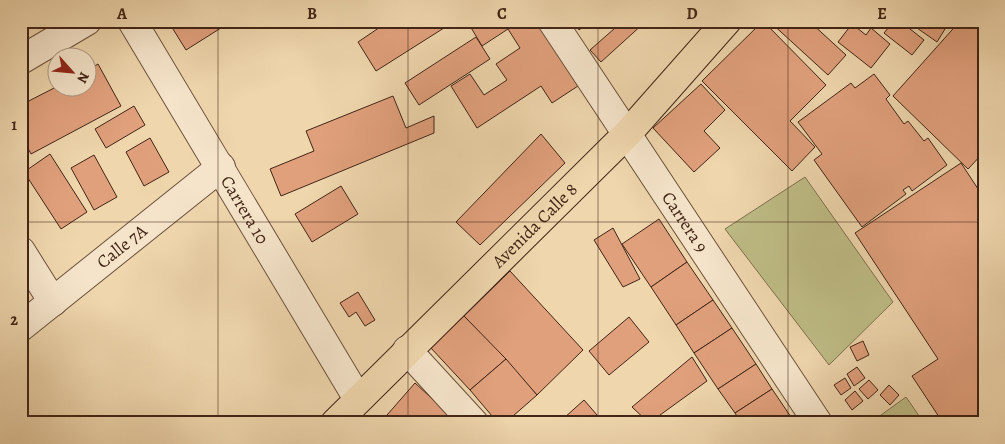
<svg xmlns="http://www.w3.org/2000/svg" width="1005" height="444" font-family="Alegreya,serif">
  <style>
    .green { fill: #bebc86; stroke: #80704e }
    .building { fill: #e0a07c; stroke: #412516 }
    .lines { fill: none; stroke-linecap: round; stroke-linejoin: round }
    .minor-casing { stroke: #6c513c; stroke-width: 30 }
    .major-casing { stroke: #412516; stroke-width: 30 }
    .minor { stroke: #f5e4ca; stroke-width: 28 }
    .major { stroke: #efd6ad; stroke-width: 28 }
    .grid { fill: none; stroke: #412516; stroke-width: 1; stroke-opacity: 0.55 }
    .labels { text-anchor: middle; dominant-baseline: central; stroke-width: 5; stroke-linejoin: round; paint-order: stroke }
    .street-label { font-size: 18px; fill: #412516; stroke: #f5e4ca }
    .neatline { fill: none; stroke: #412516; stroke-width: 2 }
    .grid-label { font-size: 16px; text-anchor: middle; font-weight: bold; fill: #412516 }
  </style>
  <rect width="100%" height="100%" fill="#efd6ad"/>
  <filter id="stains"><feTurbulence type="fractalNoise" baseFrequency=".004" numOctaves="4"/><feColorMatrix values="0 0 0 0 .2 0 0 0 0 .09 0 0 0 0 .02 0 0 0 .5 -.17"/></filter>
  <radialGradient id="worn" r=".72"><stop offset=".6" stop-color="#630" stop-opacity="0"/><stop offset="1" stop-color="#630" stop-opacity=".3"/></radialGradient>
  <g class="green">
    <polygon points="805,177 893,302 829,365 725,229"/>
    <polygon points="906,397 924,423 870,423"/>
  </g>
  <g class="building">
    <polygon points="21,21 38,21 21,32"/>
    <polygon points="168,21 232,21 186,50"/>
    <polygon points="389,21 455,21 376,71 358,42"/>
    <polygon points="467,21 537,21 578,86 552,103 541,86 477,128 451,86 470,74 484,95 507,80 496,64 520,48 508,29 482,46"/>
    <polygon points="573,21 591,21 579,30"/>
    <polygon points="623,21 644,23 601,62 590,50"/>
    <polygon points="763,21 826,85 790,121 815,147 792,171 702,81"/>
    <polygon points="769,21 809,21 846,55 828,75"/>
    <polygon points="894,21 900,21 924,40 912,55 884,33"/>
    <polygon points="907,21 950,21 937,42"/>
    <polygon points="960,21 984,21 984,152 968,169 893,96"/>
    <polygon points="852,24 866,35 871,28 890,44 871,68 838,42"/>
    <polygon points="476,37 490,59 419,105 405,83"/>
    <polygon points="98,64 121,106 31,154 21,135 21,105 58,86 88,88 88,70"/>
    <polygon points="874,74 890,95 886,99 904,124 908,121 924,141 928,138 947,165 912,191 909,186 903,190 906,194 862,227 814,160 822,154 798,122 851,83 855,88"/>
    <polygon points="701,84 725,110 704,131 720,148 694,172 653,128"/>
    <polygon points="393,96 406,128 434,116 434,133 281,196 270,169 314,151 306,131"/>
    <polygon points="134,106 145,125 106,148 95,129"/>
    <polygon points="541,134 565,163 480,245 456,222"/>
    <polygon points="150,138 169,172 144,186 126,152"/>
    <polygon points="50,154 87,212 61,229 24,172"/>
    <polygon points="94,155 117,197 94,210 71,168"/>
    <polygon points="961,163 984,198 979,202 984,209 984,423 943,423 912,376 938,359 855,233"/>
    <polygon points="341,186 358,214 312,242 295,214"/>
    <polygon points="659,219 687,262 651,287 622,244"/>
    <polygon points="613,228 640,279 623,287 594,240"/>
    <polygon points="687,262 713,300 676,325 651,287"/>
    <polygon points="510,271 583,350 537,395 464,316"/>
    <polygon points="358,292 375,320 365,326 356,312 349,317 340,303"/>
    <polygon points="713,300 732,328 694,353 676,325"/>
    <polygon points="464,316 506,359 470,390 430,347"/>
    <polygon points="629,317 649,342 609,375 589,351"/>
    <polygon points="732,328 756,364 718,389 694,353"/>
    <polygon points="863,341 869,355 857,361 850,347"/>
    <polygon points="692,357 707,381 649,423 632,407"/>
    <polygon points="506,359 537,395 505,423 498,423 470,390"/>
    <polygon points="756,364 772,389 735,413 718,389"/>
    <polygon points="857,367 865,378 854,386 847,374"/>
    <polygon points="845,378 851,388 841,395 834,385"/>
    <polygon points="869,380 878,390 868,399 859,389"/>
    <polygon points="415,383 454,419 450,423 396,423 387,415"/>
    <polygon points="889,385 899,395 890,405 880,395"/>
    <polygon points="772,389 795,423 741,423 735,413"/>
    <polygon points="855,391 863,401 852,410 845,400"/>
    <polygon points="584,400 604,423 567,423 564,418"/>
    <polygon points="387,415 396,423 380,423"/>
  </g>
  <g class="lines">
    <defs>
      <g id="minor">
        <path id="s1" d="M132 21 358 399"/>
        <path id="s2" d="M552 21 818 423"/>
        <polyline points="21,60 87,21"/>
        <polyline points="21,251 53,302"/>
        <path id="s3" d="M21 327 221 167"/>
        <polyline points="407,350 474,423"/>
      </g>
      <g id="major">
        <path id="s4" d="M335 423 628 133 727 21"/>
      </g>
    </defs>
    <use href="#minor" class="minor-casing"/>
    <use href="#major" class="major-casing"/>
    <use href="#minor" class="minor"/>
    <use href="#major" class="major"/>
  </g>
  <path class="grid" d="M218 21V423M408 21V423M598 21V423M788 21V423M21 222H984"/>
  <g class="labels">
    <g class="street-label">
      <text stroke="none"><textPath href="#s1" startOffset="220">Carrera 10</textPath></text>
      <text stroke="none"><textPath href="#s2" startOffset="241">Carrera 9</textPath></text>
      <text stroke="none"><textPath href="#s4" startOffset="281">Avenida Calle 8</textPath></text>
      <text stroke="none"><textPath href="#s3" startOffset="129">Calle 7A</textPath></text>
    </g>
  </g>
  <rect width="1005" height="444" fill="none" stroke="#efd6ad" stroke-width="55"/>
  <g transform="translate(72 72) rotate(117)"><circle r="24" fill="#f5e4ca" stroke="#ad9882"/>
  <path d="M0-4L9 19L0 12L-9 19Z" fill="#8f2418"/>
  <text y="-8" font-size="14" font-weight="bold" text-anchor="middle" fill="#412516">N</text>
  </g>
  <rect x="28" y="28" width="950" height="388" class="neatline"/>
  <g class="grid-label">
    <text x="122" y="19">A</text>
    <text x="312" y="19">B</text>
    <text x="502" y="19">C</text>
    <text x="692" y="19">D</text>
    <text x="882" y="19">E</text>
    <text x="14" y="130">1</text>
    <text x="14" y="325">2</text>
  </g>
  <rect width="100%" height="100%" filter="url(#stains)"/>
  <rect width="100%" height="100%" fill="url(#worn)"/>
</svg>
